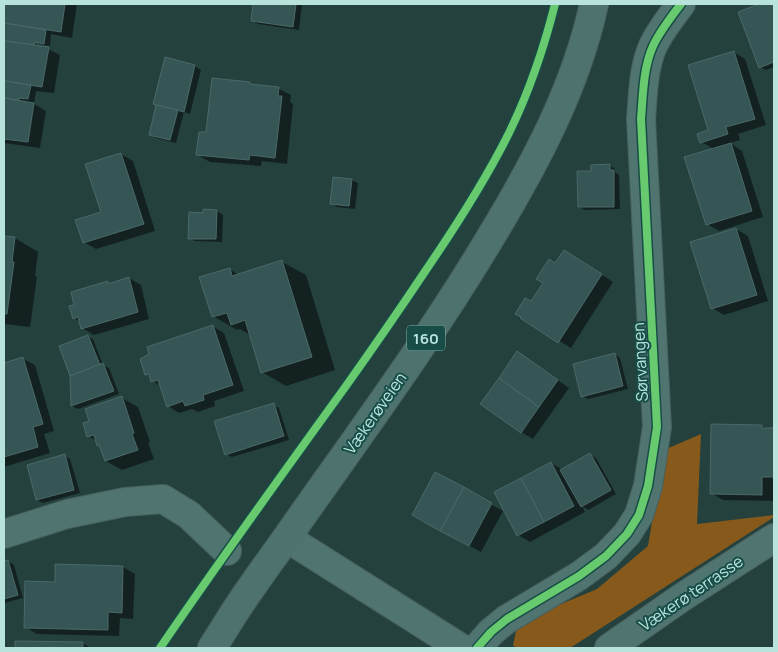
<svg xmlns="http://www.w3.org/2000/svg" width="778" height="652" font-family="Manrope,sans-serif">
  <style>
    .green { fill: #875a1b }
    .shadow { fill: #0007 }
    .building { fill: #365655; stroke: #4a6968 }
    .lines { fill: none; stroke-linecap: round; stroke-linejoin: round }
    .street-casing { stroke: #47605d; stroke-width: 30 }
    .primary-casing { stroke: #47605d; stroke-width: 30 }
    .street { stroke: #507470; stroke-width: 28 }
    .primary { stroke: #4e726e; stroke-width: 28 }
    .cycleway-casing { stroke: #184d47; stroke-width: 11 }
    .cycleway { stroke: #67ca6e; stroke-width: 8 }
    .labels { text-anchor: middle; dominant-baseline: central; stroke-width: 4; stroke-linejoin: round; paint-order: stroke }
    .shield { fill: #184d47; stroke: #87b6af; stroke-width: 1 }
    .shield-label { font-size: 15px; font-weight: bold; fill: #b7e3dc }
    .street-label { font-size: 16px; fill: #b7e3dc; stroke: #184d47 }
  </style>
  <rect width="100%" height="100%" fill="#24413e"/>
  <polygon class="green" points="701,434 697,524 774,515 774,517 570,648 516,648 513,645 516,631 523,620 597,589 648,546 664,450"/>
  <g class="shadow">
    <polygon points="4,4 77,4 72,38 51,34 50,46 42,45 30,38 29,40 37,45 37,47 48,49 60,55 54,93 36,91 34,104 46,111 40,148 4,143 4,42 5,42 4,41"/>
    <polygon points="254,4 302,4 299,30 258,24 252,21"/>
    <polygon points="763,4 774,4 774,67 766,70 760,67 739,13"/>
    <polygon points="734,52 745,59 766,125 738,134 740,140 730,143 742,151 763,217 719,231 707,224 714,149 701,142 710,131"/>
    <polygon points="166,59 195,66 201,70 190,114 184,112 176,143 156,138 150,134 157,105"/>
    <polygon points="213,79 250,83 255,86 279,89 291,95 290,102 293,104 287,164 262,161 261,166 210,162 198,155 207,134"/>
    <polygon points="121,154 133,161 155,231 96,249 84,242 102,213"/>
    <polygon points="609,165 615,169 615,172 619,175 620,209 585,210 579,207 592,172"/>
    <polygon points="334,178 352,180 358,183 355,209 337,207 331,203"/>
    <polygon points="204,211 217,211 223,215 222,242 195,241 189,238 204,214"/>
    <polygon points="736,229 748,236 768,301 724,315 712,308"/>
    <polygon points="4,237 15,238 38,252 35,276 37,277 30,327 4,324"/>
    <polygon points="576,258 613,282 571,348 522,318 556,264"/>
    <polygon points="282,262 306,275 335,370 286,386 262,372 250,335 240,329 237,330 213,316 229,269 239,275"/>
    <polygon points="129,278 141,285 149,319 94,335 82,328 80,322 74,318 76,306 107,282 111,284"/>
    <polygon points="212,326 224,333 244,391 214,401 215,406 198,412 192,409 179,413 168,406 161,386 152,381 151,377 146,374"/>
    <polygon points="87,336 93,339 103,365 109,368 119,394 78,409 72,406 72,376"/>
    <polygon points="614,354 620,358 628,389 588,399 582,396"/>
    <polygon points="23,359 35,365 54,431 44,434 50,453 4,467 4,364"/>
    <polygon points="529,360 569,388 533,439 521,432"/>
    <polygon points="122,398 138,407 150,442 148,443 154,459 122,470 106,461 101,446 98,445 97,441 88,436"/>
    <polygon points="273,405 279,408 289,440 232,457 226,454"/>
    <polygon points="762,426 767,429 774,429 774,501 723,500 711,493"/>
    <polygon points="590,455 596,458 616,494 588,510 582,506 585,512 530,542 518,535 551,463 563,470"/>
    <polygon points="65,456 70,459 80,493 43,503 37,500"/>
    <polygon points="436,474 503,511 481,552 425,522"/>
    <polygon points="8,561 14,565 23,598 4,603 4,563"/>
    <polygon points="123,567 135,574 133,619 120,618 119,636 37,634 25,627 56,583"/>
    <polygon points="16,642 82,643 91,648 16,648"/>
  </g>
  <g class="building">
    <polygon points="4,4 65,4 61,32 4,23"/>
    <polygon points="253,4 296,4 293,27 251,21"/>
    <polygon points="759,4 772,4 774,8 774,62 759,68 738,12"/>
    <polygon points="4,23 46,30 44,44 35,42 34,45 4,41"/>
    <polygon points="4,41 49,47 42,87 4,81"/>
    <polygon points="734,51 755,119 726,127 728,134 700,143 697,134 708,130 688,65"/>
    <polygon points="165,57 195,65 184,112 153,104"/>
    <polygon points="212,78 250,82 250,84 279,87 278,96 282,96 275,158 250,155 249,160 196,155 199,132 206,132"/>
    <polygon points="4,81 31,85 28,99 19,98 19,100 4,98"/>
    <polygon points="4,98 34,103 28,142 4,139"/>
    <polygon points="156,105 178,110 170,140 149,135"/>
    <polygon points="731,143 752,211 706,225 684,157"/>
    <polygon points="121,153 144,224 83,243 75,220 101,212 85,164"/>
    <polygon points="610,164 610,170 614,170 614,207 578,207 577,171 591,171 591,165"/>
    <polygon points="333,177 352,179 349,206 330,204"/>
    <polygon points="203,209 217,210 216,239 188,239 189,212 203,213"/>
    <polygon points="736,228 757,295 711,309 690,242"/>
    <polygon points="4,236 15,237 12,262 14,262 7,314 4,314"/>
    <polygon points="564,250 602,274 558,343 520,318 521,317 515,314 525,298 531,301 543,283 536,279 549,259 555,263"/>
    <polygon points="282,260 312,357 261,373 245,320 231,325 227,313 212,317 199,277 230,268 232,276"/>
    <polygon points="129,277 138,312 81,329 78,317 73,319 69,306 74,305 71,292 108,281 108,284"/>
    <polygon points="213,325 233,385 203,395 204,400 185,406 183,401 167,407 158,380 151,382 149,374 145,375 140,359 149,354 147,347"/>
    <polygon points="88,335 100,365 70,376 59,346"/>
    <polygon points="517,351 558,380 539,407 499,378"/>
    <polygon points="615,353 623,386 581,397 573,364"/>
    <polygon points="23,357 43,424 33,427 38,447 4,457 4,363"/>
    <polygon points="103,363 114,391 71,406 70,376"/>
    <polygon points="499,378 539,407 521,433 480,404"/>
    <polygon points="122,396 134,433 132,434 138,450 105,461 99,445 97,446 94,435 87,437 83,423 89,421 85,409"/>
    <polygon points="274,403 284,436 225,455 214,421"/>
    <polygon points="711,424 762,425 762,428 774,428 774,477 762,477 762,495 710,494"/>
    <polygon points="590,453 611,490 581,507 560,470"/>
    <polygon points="65,454 74,490 36,500 27,465"/>
    <polygon points="551,462 574,506 544,522 521,478"/>
    <polygon points="435,472 464,487 440,531 412,515"/>
    <polygon points="521,478 544,522 517,536 494,492"/>
    <polygon points="464,487 492,503 469,546 440,531"/>
    <polygon points="8,560 18,595 4,599 4,561"/>
    <polygon points="55,564 123,566 122,613 108,612 108,630 24,628 25,581 55,582"/>
    <polygon points="15,641 83,642 83,648 15,648"/>
  </g>
  <g class="lines">
    <defs>
      <g id="street">
        <polyline points="4,534 67,514 125,502 163,499 189,515 227,551"/>
        <polyline points="287,538 461,648"/>
        <path d="M477 648 491 632 507 619 579 576 606 556 627 534 639 515 648 486 657 427 641 119C643 96 643 68 653 46 660 31 671 17 681 4"/>
        <polyline points="609,648 684,596 774,538"/>
      </g>
      <path id="primary" d="M212 648C225 628 237 607 251 588 266 566 282 545 297 523 364 428 433 334 492 235 536 162 576 87 594 4"/>
    </defs>
    <use href="#street" class="street-casing"/>
    <use href="#primary" class="primary-casing"/>
    <use href="#street" class="street"/>
    <use href="#primary" class="primary"/>
    <defs>
      <g id="cycleway">
        <path d="M160 648C220 560 283 473 346 386 373 348 400 309 426 270 456 226 485 181 509 133 529 92 544 48 555 4"/>
        <path d="M477 648 491 632 507 619 579 576 606 556 627 534 639 515 648 486 657 427 641 119C643 96 643 68 653 46 660 31 671 17 681 4"/>
      </g>
    </defs>
    <use href="#cycleway" class="cycleway-casing"/>
    <use href="#cycleway" class="cycleway"/>
  </g>
  <g class="labels">
    <rect class="shield" x="407" y="325.5" width="38" height="25" rx="4"/>
    <g class="shield-label">
      <text x="426" y="338">160</text>
    </g>
    <g class="street-label">
      <text transform="translate(640 362) rotate(-93)">Sørvangen</text>
      <text transform="translate(375 413) rotate(-55)">Vækerøveien</text>
      <text transform="translate(691 593) rotate(-34)">Vækerø terrasse</text>
    </g>
  </g>
  <rect width="778" height="652" fill="none" stroke="#b7e3dc" stroke-width="10"/>
</svg>
